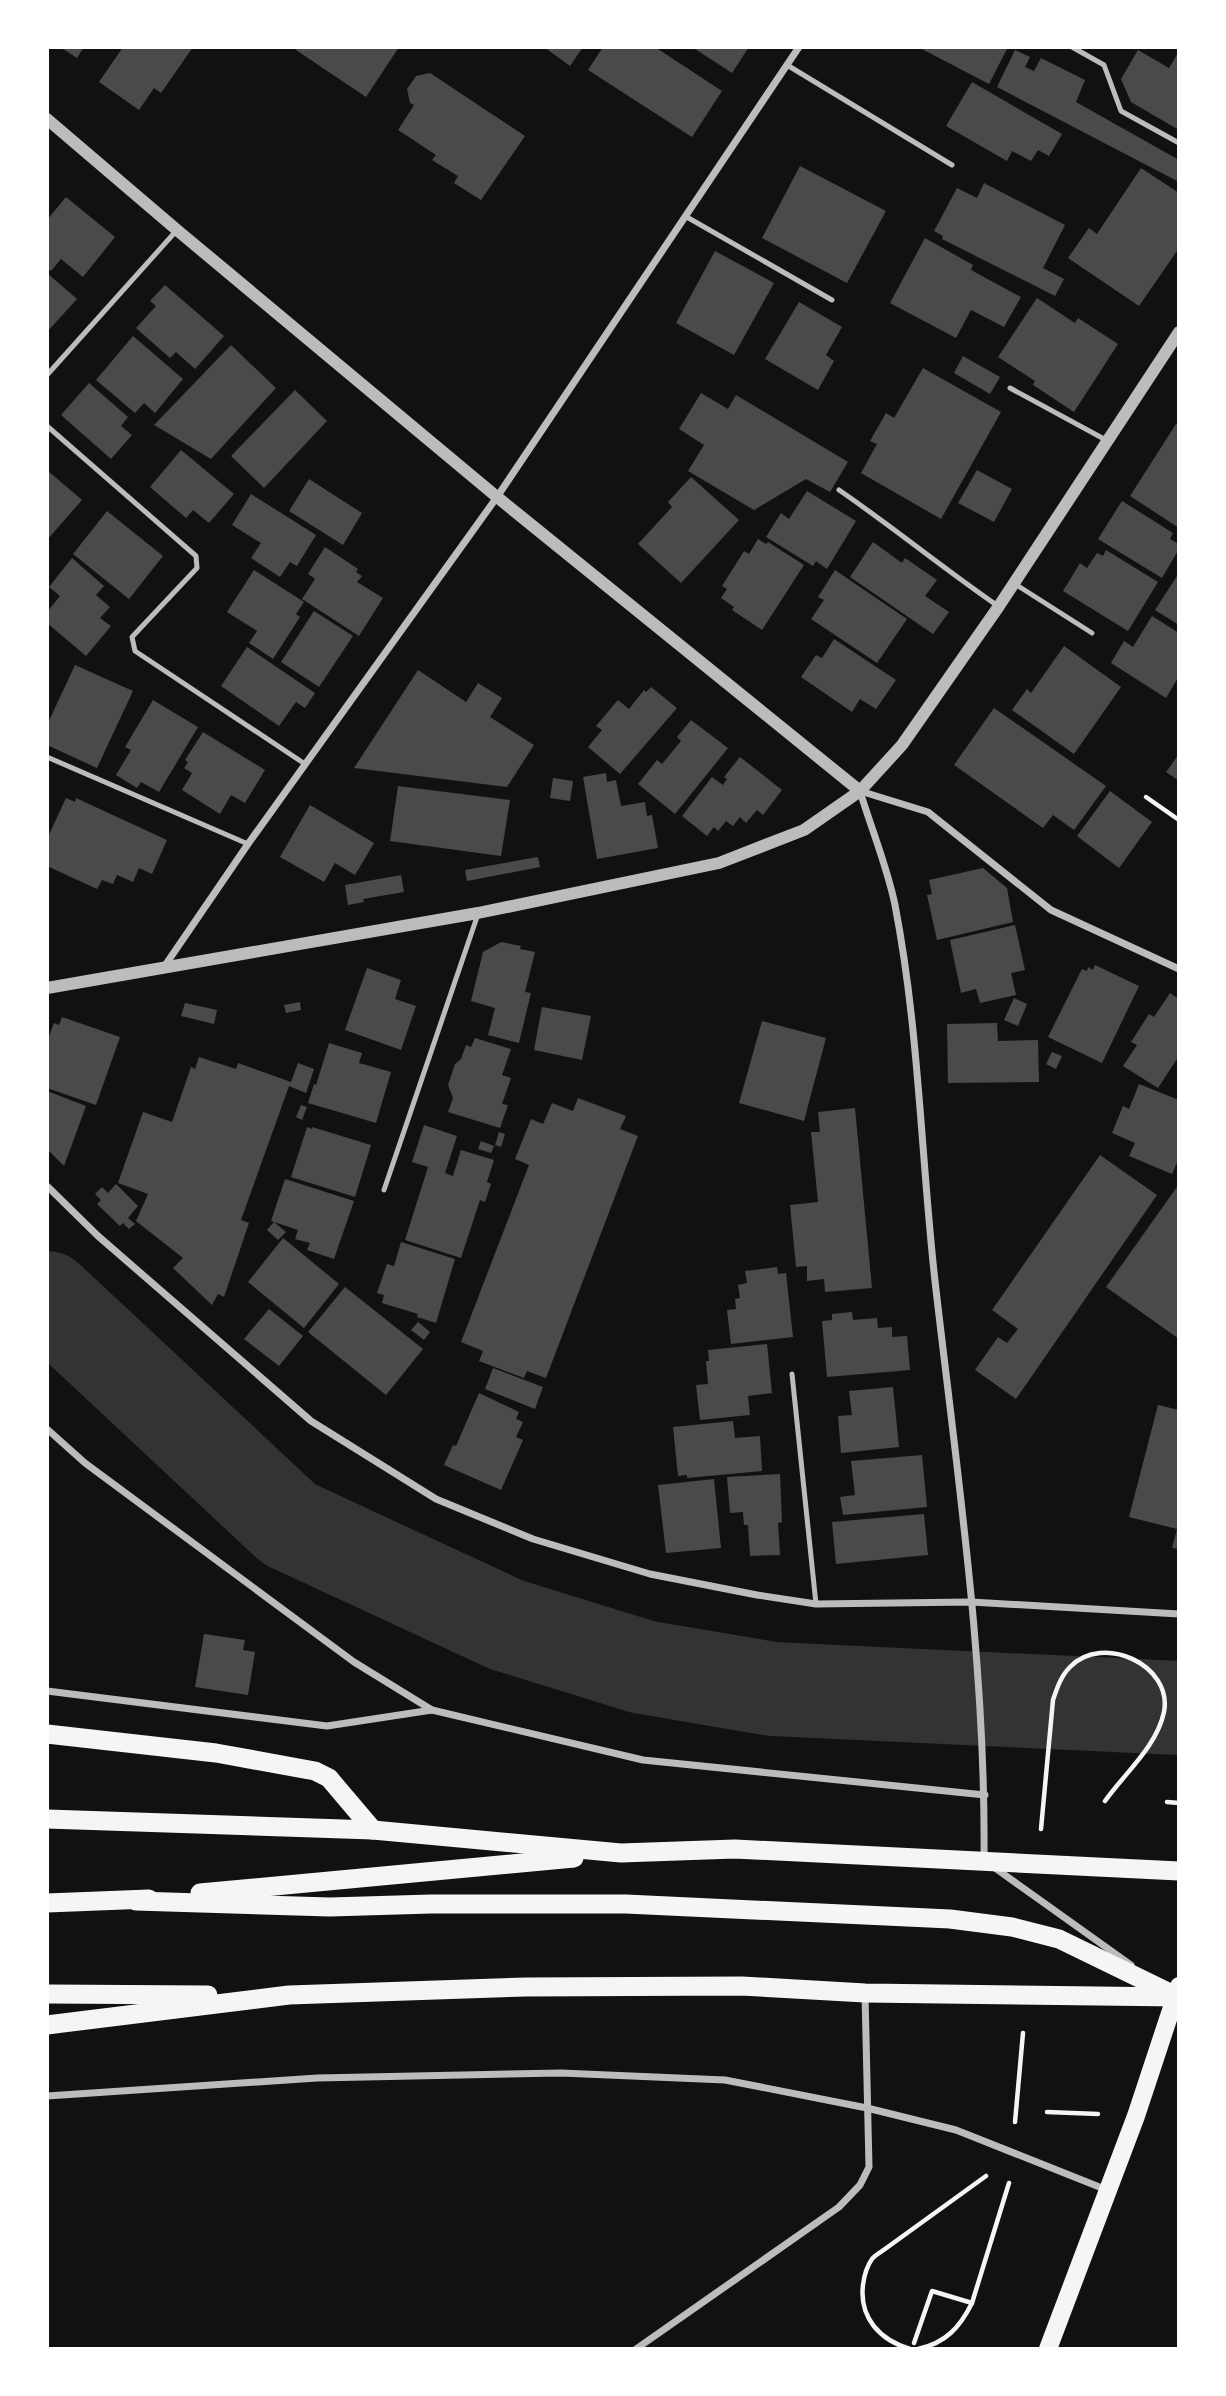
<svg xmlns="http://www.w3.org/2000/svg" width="1226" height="2396" font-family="'Zilla Slab',serif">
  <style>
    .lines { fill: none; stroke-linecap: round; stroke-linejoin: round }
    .river { stroke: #333; stroke-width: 94 }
    .building { fill: #4a4a4a }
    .path { stroke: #f5f5f5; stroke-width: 4.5 }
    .service { stroke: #bcbcbc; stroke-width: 5 }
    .minor { stroke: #bcbcbc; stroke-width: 7 }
    .tertiary { stroke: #bcbcbc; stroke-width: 12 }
    .primary { stroke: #f5f5f5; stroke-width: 18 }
    .trunk { stroke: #f5f5f5; stroke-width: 19 }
  </style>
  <rect width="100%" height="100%" fill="#111"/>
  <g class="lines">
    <polyline class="river" points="47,1298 289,1524 507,1625 643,1667 773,1689 1179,1708"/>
  </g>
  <g class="building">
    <polygon points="60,47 84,47 77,58"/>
    <polygon points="123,47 193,47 161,93 154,88 139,110 99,82"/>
    <polygon points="298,47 399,47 366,97 296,50"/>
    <polygon points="544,47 583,47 570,66"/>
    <polygon points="603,47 655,47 722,91 692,137 588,70"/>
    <polygon points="692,47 749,47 732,73"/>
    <polygon points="918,47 1008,47 989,84"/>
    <polygon points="1015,50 1030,57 1025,67 1034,71 1041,58 1085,80 1076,102 1179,160 1179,182 997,87"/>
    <polygon points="1138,50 1169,68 1179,51 1179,130 1131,102 1121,79"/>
    <polygon points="430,73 525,136 481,200 454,183 458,176 432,160 436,155 398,130 414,105 410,103 407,89 416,76"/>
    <polygon points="972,82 1062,134 1049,156 1038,150 1031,161 1012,151 1007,161 946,126"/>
    <polygon points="800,166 886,211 847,283 762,238"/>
    <polygon points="1141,168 1179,193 1179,248 1139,306 1068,258 1089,228 1097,234"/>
    <polygon points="984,183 1065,225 1043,268 1064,279 1055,296 942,239 943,236 934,231 957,188 977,198"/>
    <polygon points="66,197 115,237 83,277 61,259 51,271 47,268 47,220"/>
    <polygon points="925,238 973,265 971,270 1021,297 1004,327 971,310 956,338 890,303"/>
    <polygon points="715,251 774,283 734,355 676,323"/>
    <polygon points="47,273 77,299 47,332"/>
    <polygon points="165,285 224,336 195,369 176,352 170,358 136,328 156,306 150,301"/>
    <polygon points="1037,298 1075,323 1078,318 1118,344 1074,412 1033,385 1035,381 998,357"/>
    <polygon points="799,302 842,327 826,355 834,361 818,390 765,359"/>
    <polygon points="133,336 183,379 155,413 144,403 135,413 96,380"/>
    <polygon points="231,345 276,388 211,459 154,425"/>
    <polygon points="963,356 1000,377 990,394 954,373"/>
    <polygon points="923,368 1001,412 941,519 861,473 877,444 870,441 886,413 894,418"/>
    <polygon points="89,383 128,417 121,426 132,435 111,459 61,415"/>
    <polygon points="295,390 327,421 264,488 231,456"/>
    <polygon points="701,393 728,409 736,395 848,462 830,492 806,479 754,510 688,471 704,445 679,429"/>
    <polygon points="1176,424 1179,426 1179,528 1130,496"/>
    <polygon points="181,450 234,494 209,523 193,510 186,518 150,487"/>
    <polygon points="47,470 82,500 47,540"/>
    <polygon points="977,470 1012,489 994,522 958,503"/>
    <polygon points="691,477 739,520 681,583 638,544 672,507 668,502"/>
    <polygon points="309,479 362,513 343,545 289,511"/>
    <polygon points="807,491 856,521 827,569 816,561 813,566 766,537 781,513 789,519"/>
    <polygon points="251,494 316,535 297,566 290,562 280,577 251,558 261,543 232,525"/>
    <polygon points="1122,501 1173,533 1170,539 1179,544 1179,549 1162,578 1098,539"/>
    <polygon points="107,511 163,556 129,599 73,554"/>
    <polygon points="758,539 766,544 768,542 804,565 762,630 732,610 734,607 721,598 727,589 722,586 744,551 749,554"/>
    <polygon points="873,542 902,563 905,558 937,580 925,596 949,612 933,634 850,577"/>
    <polygon points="325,547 358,569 356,572 362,576 357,582 383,598 359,636 302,599 315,579 308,574"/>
    <polygon points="1106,550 1158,582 1128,631 1063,591 1080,563 1087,568 1097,553 1103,556"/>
    <polygon points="72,558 104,586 96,595 110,607 100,618 111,626 86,656 47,623 47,612 60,596 49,587"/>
    <polygon points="254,570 304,602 296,614 300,617 273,659 249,643 257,631 227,612"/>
    <polygon points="835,570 907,619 877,663 811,619 824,600 818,597"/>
    <polygon points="1179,573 1179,625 1155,610"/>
    <polygon points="314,611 353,636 319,687 281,662"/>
    <polygon points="1152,616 1179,633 1179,676 1166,698 1111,663 1124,641 1133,647"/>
    <polygon points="834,639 896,680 876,709 860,699 852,712 801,677 816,655 822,658"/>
    <polygon points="1064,646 1121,687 1074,754 1012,710 1027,689 1031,693"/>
    <polygon points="247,647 315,693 305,708 296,702 279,726 221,686"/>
    <polygon points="75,665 133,691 97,768 47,745 47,725"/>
    <polygon points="418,670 466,702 478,683 502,698 490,717 534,745 507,787 354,768"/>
    <polygon points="651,687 677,708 620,774 588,747 602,730 596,726 618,700 629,709 644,690 646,692"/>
    <polygon points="153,700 198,727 159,792 141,782 137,788 116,775 131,750 125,747"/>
    <polygon points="994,708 1106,786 1074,830 1053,815 1043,828 954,765"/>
    <polygon points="691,720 728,748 675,814 638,784 657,760 662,764 681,741 677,737"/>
    <polygon points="203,732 265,770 245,803 231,795 220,814 182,790 192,773 184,768 188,762 185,760"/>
    <polygon points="1179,754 1179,781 1166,772"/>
    <polygon points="740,757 782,790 763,815 757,810 746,823 740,817 733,826 726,821 718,831 714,827 707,836 682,816 712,777 723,785 727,779 724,777"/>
    <polygon points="606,773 607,782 616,780 621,806 645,802 647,816 652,815 658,848 597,859 583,777"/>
    <polygon points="553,778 573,781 570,801 550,798"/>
    <polygon points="398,786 510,800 501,856 390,841"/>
    <polygon points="1110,791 1152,822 1119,868 1077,836"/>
    <polygon points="66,798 75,802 76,798 167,840 152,874 139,868 133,882 117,875 113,884 102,880 97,889 47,866 47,839"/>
    <polygon points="310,805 374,843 355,875 335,863 324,882 280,857"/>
    <polygon points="538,857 540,867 467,881 465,870"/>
    <polygon points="983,868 1007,888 1013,922 937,940 927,895 932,894 929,880"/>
    <polygon points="401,875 404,892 363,899 364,902 348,905 345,885"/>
    <polygon points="1015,925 1025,970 1011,973 1016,995 980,1003 976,989 961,993 950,940"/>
    <polygon points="501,942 521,946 520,949 535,952 525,992 531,993 519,1043 488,1035 495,1008 471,1001 483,952"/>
    <polygon points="1095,965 1139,986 1102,1063 1048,1037 1082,969 1087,971 1088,967 1093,970"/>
    <polygon points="367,968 401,980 395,999 416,1006 401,1050 345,1030"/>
    <polygon points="1170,993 1179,999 1179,1056 1158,1088 1123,1066 1137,1045 1131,1042 1149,1014 1154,1017"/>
    <polygon points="1014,998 1027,1004 1018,1026 1004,1020"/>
    <polygon points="300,1002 301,1010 286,1013 284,1005"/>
    <polygon points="185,1003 217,1010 214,1024 181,1016"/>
    <polygon points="542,1007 591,1016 582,1060 534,1050"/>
    <polygon points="62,1017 120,1037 96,1105 47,1088 47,1042 54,1023 59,1025"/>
    <polygon points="762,1021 826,1038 804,1121 739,1103"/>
    <polygon points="997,1023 998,1041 1038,1040 1039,1082 948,1083 947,1024"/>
    <polygon points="475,1038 511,1049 502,1075 511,1078 502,1104 508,1105 500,1128 448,1112 453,1098 448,1085 455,1064 461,1059 466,1045 471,1047"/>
    <polygon points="329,1043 362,1053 359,1063 391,1072 376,1123 308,1103 314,1084 316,1085"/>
    <polygon points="1052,1052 1062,1056 1056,1069 1046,1064"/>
    <polygon points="199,1057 236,1069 238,1063 291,1082 298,1063 314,1069 306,1093 289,1086 241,1220 249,1223 224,1297 218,1294 212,1305 173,1268 183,1258 136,1221 148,1194 118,1183 143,1112 172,1122 191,1067 195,1069"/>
    <polygon points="1139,1084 1179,1100 1179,1158 1172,1174 1129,1156 1135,1143 1112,1133 1123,1106 1129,1109"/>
    <polygon points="47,1091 86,1106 64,1166 47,1149"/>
    <polygon points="578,1098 626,1116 620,1129 638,1136 546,1378 527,1371 524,1378 479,1361 483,1351 461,1342 529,1165 515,1159 531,1119 543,1124 552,1103 573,1111"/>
    <polygon points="301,1105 307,1107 302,1120 296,1117"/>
    <polygon points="855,1108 872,1288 825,1292 824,1279 807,1281 807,1266 796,1267 790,1205 818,1202 811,1132 820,1132 818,1112"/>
    <polygon points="424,1125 457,1136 445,1173 453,1176 461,1150 494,1160 487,1182 491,1184 485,1202 480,1200 461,1258 405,1240 428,1167 412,1162"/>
    <polygon points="307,1127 312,1129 312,1127 371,1145 355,1197 291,1177"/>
    <polygon points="499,1132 505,1134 501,1147 495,1145"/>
    <polygon points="481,1141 494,1146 491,1153 478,1149"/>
    <polygon points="1100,1155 1157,1195 1016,1399 975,1370 998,1337 1007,1343 1018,1329 992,1310"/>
    <polygon points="285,1179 354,1201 334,1259 307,1250 310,1243 295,1239 298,1230 271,1221"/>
    <polygon points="116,1184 138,1206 128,1218 135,1224 129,1229 123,1223 120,1226 97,1204 101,1200 95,1194 102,1187 108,1193"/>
    <polygon points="1179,1184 1179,1339 1106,1287"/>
    <polygon points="274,1222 286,1232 278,1240 267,1230"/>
    <polygon points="283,1238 339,1284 304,1328 248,1282"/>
    <polygon points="401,1242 455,1259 436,1323 417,1317 418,1314 382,1303 384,1295 377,1293 387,1264 394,1266"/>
    <polygon points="777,1267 778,1274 786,1273 793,1337 731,1344 727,1310 736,1309 735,1299 740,1298 738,1285 747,1283 745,1271"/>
    <polygon points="345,1287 423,1349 386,1395 308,1332"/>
    <polygon points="269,1309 303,1336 279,1366 244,1339"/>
    <polygon points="852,1312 853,1320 877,1318 878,1328 892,1327 892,1337 907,1336 910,1370 827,1377 822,1321 832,1320 832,1314"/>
    <polygon points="418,1322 430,1332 424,1340 411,1330"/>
    <polygon points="767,1344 772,1393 748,1396 750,1415 700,1420 696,1385 708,1384 706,1361 709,1361 708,1350"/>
    <polygon points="493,1368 543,1387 535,1409 485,1389"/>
    <polygon points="893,1387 899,1447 841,1453 838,1416 852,1415 849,1391"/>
    <polygon points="479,1393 519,1412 516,1419 523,1422 516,1437 523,1440 501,1490 444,1465 453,1445 456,1446"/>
    <polygon points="1158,1405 1179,1410 1179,1549 1172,1548 1177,1529 1129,1517"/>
    <polygon points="733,1421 735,1438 760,1436 762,1471 687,1478 687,1475 678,1476 673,1427"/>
    <polygon points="922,1455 927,1507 843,1515 840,1497 855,1495 851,1461"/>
    <polygon points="780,1474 782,1522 778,1523 780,1555 750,1556 748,1525 744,1525 743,1512 730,1513 727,1477"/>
    <polygon points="714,1479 721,1548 666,1553 658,1485"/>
    <polygon points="924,1514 928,1555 836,1564 832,1522"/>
    <polygon points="204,1634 245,1640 243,1650 255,1652 248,1695 195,1687"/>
  </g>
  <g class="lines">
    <g class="path">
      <polyline points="1146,797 1179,820"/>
      <polyline points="1167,1802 1179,1803"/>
      <path d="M1041 1829 1053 1700C1057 1688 1061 1676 1070 1667 1103 1633 1173 1665 1164 1712 1157 1746 1125 1773 1105 1801"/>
      <polyline points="1047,2112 1098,2114"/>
      <polyline points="1015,2122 1023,2033"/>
      <polyline points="914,2343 932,2291 972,2303"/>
      <path d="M910 2349C880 2340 859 2318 863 2285 864 2277 867 2266 872 2259 875 2255 881 2252 885 2249L986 2176"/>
      <path d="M918 2349C946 2343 960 2327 972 2303L1009 2183"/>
    </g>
    <g class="service">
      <polyline points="1072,47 1104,65 1121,111 1179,143"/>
      <polyline points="787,65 952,165"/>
      <polyline points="685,216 832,300"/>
      <polyline points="47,375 177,230"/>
      <polyline points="1010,388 1106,440"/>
      <polyline points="47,426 196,556 197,568 132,637 135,651 305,764"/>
      <path d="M839 490C893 527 944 569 998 606"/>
      <polyline points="1015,584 1092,633"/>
      <polyline points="47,757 248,844"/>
      <polyline points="384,1190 478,914"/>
      <polyline points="792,1374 816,1604"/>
    </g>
    <g class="minor">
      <path d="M860 791C871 828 887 866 895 905 919 1029 921 1156 935 1281 957 1473 986 1665 984 1858"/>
      <polyline points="860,791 928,812 1051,910 1179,969"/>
      <polyline points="164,967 248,844 497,497 799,47"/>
      <polyline points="47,1186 98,1236 311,1421 436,1499 533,1539 650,1574 757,1595 816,1604 971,1602 1179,1614"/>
      <polyline points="47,1429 85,1463 354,1662 432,1710 643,1760 985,1795"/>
      <polyline points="47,1691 327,1726 432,1710"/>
      <polyline points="995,1868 1131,1965"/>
      <polyline points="47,2096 317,2078 561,2073 725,2080 867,2108 956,2130 1107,2190"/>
      <polyline points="636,2349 839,2207 860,2185 869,2167 865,1994"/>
    </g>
    <g class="tertiary">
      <polyline points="47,119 177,230 497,497 860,791"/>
      <polyline points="47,988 478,913 719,863 804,830 860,791 902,745 999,606 1179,332"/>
    </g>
    <polyline class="primary" points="1048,2349 1136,2116 1179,1986"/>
    <g class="trunk">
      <polyline points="47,1734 216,1753 315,1771 329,1778 373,1830"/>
      <polyline points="47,1819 373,1830 621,1853 735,1849 1179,1871"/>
      <polyline points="200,1893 574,1858"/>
      <polyline points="136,1901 330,1907 431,1904 626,1904 950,1919 1012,1927 1059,1939 1170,1993"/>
      <polyline points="47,1903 149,1899"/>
      <polyline points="47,1994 208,1995"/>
      <polyline points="47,2025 289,1995 526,1987 742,1986 865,1993 1179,1997"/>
    </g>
  </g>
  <rect width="1226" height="2396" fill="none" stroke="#ffffff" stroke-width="98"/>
</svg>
